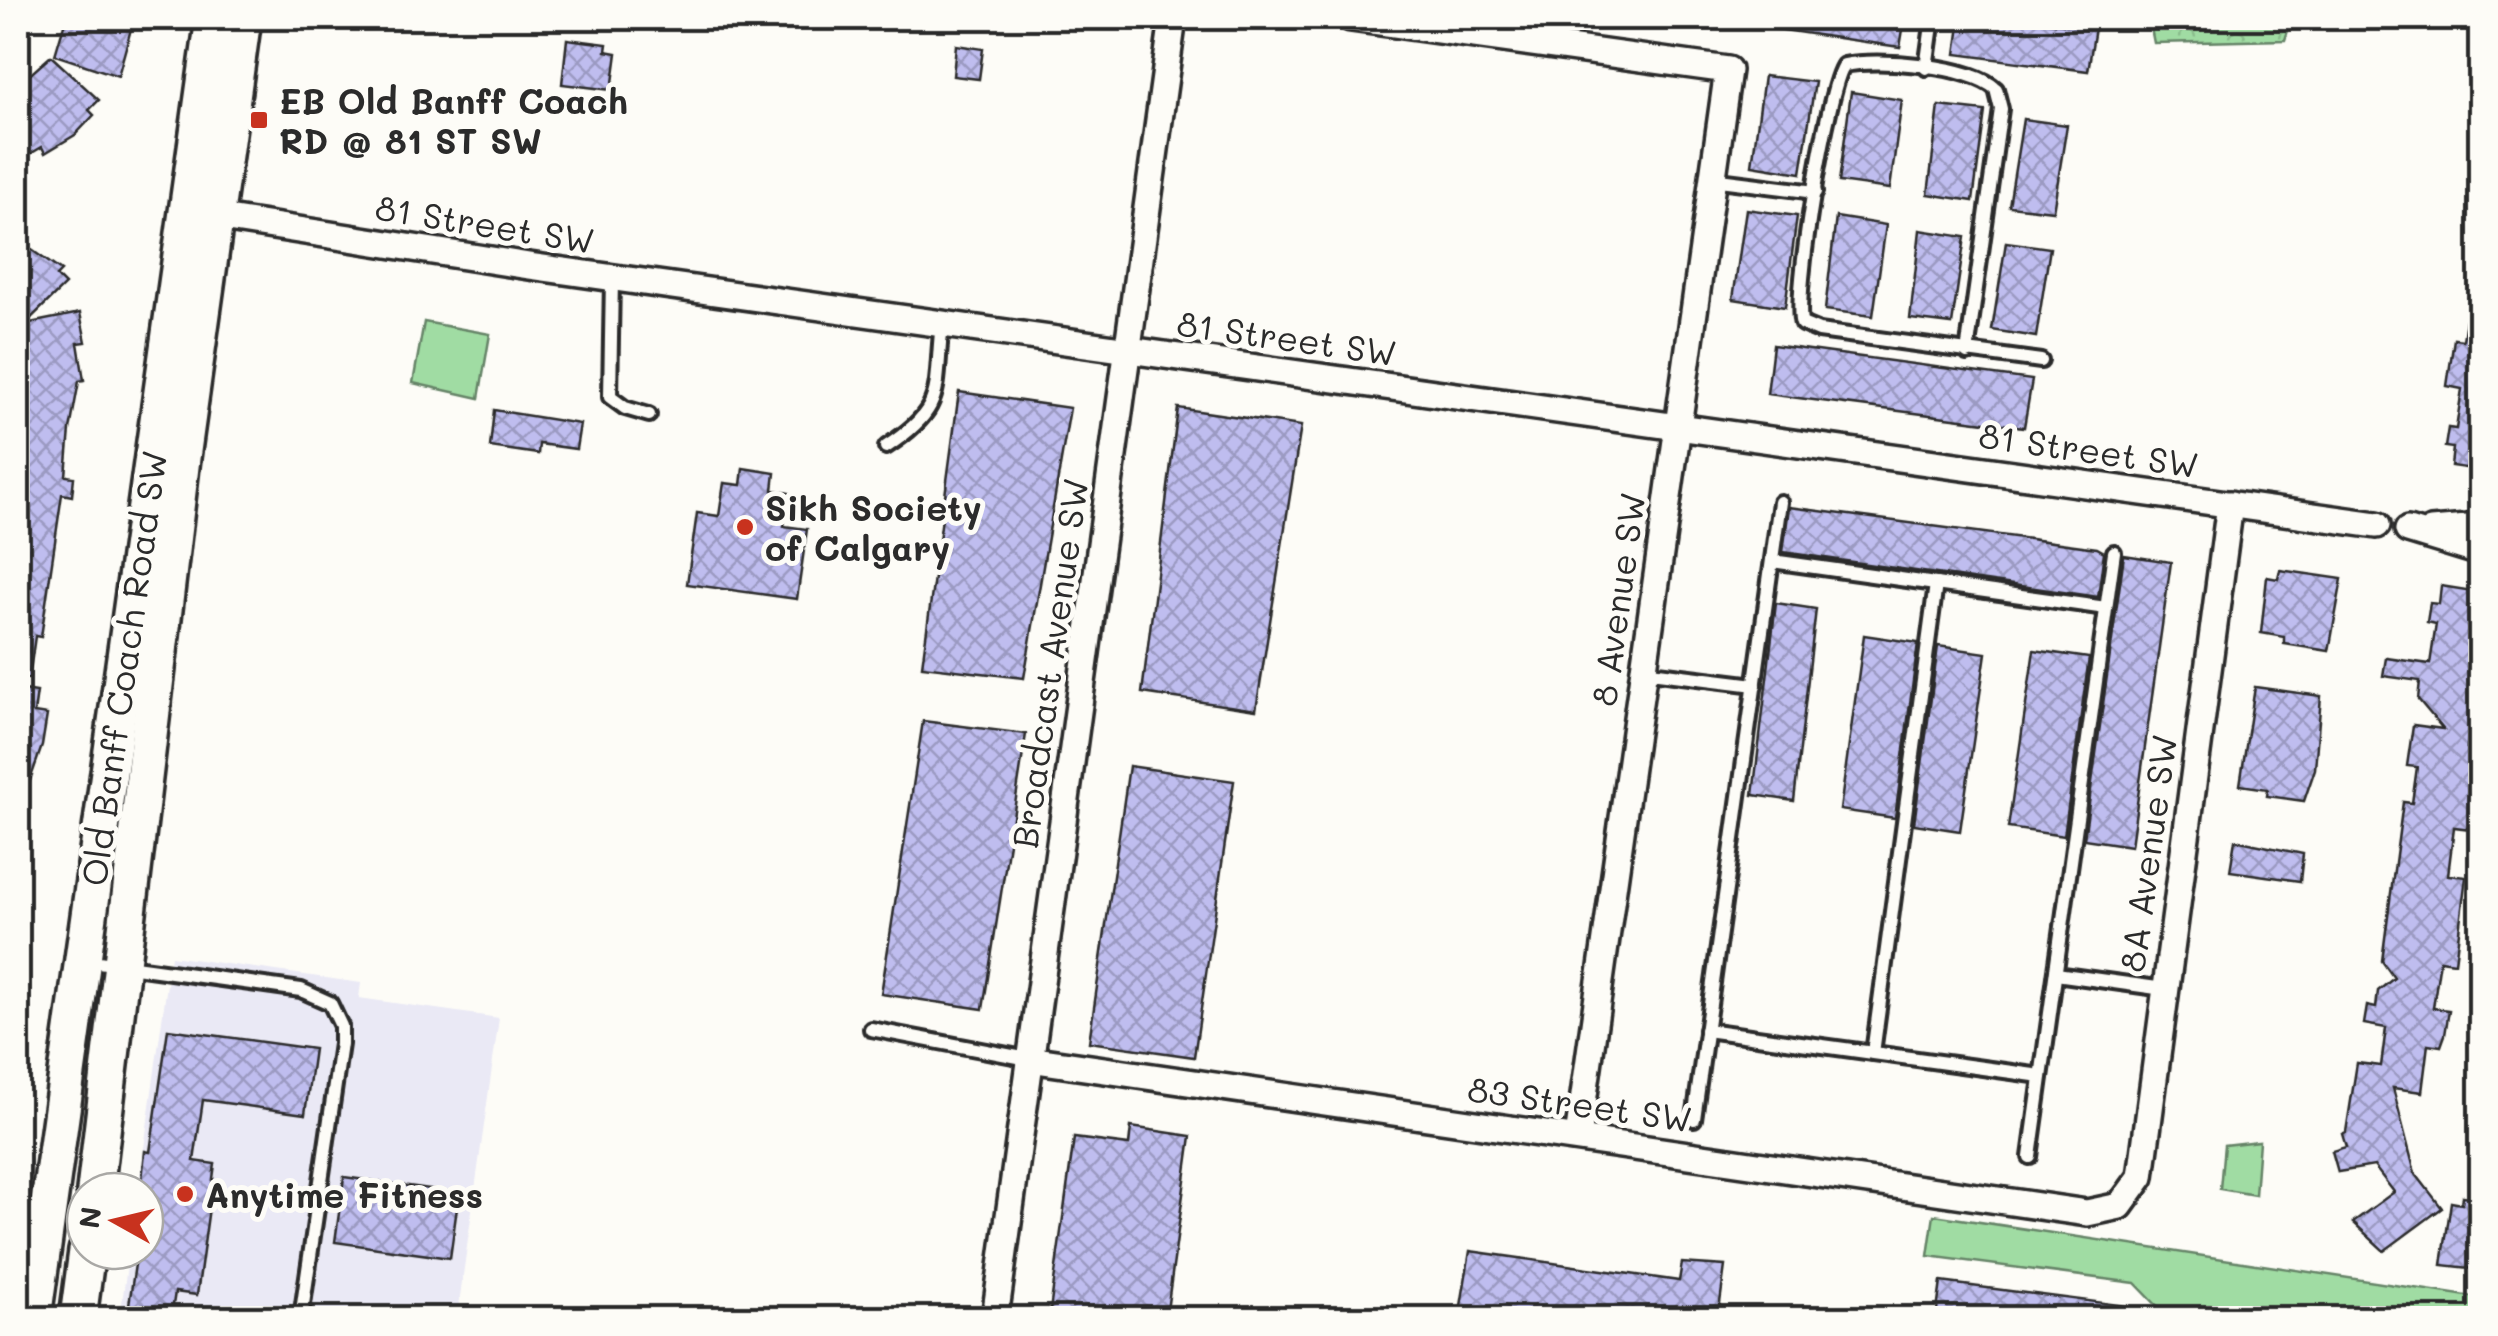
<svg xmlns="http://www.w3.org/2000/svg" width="2498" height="1336" font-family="Mali,sans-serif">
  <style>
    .built { fill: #eae9f5 }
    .green { fill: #a0dca3; stroke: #668467; stroke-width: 2.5 }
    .forest { fill: url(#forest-crowns); stroke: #668467; stroke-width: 2.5 }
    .building { fill: url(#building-cross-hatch); stroke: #2b2b2b; stroke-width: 2.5 }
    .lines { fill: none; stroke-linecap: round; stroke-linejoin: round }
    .service-casing { stroke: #2b2b2b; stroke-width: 20 }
    .minor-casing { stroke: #2b2b2b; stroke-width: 32 }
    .secondary-casing { stroke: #2b2b2b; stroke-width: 42 }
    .service { stroke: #fdfcf7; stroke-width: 12 }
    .minor { stroke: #fdfcf7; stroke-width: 25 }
    .secondary { stroke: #fdfcf7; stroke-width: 35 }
    .poi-dot { fill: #c8321e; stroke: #fdfcf7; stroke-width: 4 }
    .labels { text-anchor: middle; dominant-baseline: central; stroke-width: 10; stroke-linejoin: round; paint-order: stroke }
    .poi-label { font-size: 35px; font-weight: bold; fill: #2b2b2b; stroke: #fdfcf7; text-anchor: start }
    .street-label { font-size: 35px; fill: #2b2b2b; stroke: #fdfcf7 }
  </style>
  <defs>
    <pattern id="forest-crowns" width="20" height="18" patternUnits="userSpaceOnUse" patternTransform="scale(2.5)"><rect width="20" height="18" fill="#a0dca3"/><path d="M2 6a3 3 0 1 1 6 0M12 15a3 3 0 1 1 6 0" fill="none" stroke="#8abd8c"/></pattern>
    <pattern id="building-cross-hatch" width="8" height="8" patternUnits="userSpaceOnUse" patternTransform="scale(2.5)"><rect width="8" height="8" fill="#bfbdef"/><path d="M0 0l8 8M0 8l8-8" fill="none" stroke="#9b9ac2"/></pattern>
  </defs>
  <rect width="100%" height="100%" fill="#fdfcf7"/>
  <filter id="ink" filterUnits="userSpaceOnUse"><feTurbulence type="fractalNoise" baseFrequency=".01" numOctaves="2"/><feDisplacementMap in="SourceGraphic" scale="20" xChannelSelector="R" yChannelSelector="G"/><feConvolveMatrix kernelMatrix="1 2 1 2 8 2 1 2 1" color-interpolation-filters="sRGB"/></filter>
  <g filter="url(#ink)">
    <polygon class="built" points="171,956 361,983 359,998 499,1018 457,1318 120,1318 129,1251 145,1251 145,1191 138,1191"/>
    <g class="green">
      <polygon points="424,322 490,334 479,398 413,383"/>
      <polygon points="2259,1141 2255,1195 2220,1189 2224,1145"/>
      <polygon points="1934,1215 2480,1298 2480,1318 2169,1318 2135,1283 1928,1256"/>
    </g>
    <polygon class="forest" points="2149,18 2292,18 2285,40 2154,43"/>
    <g class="building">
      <polygon points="66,18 134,18 118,76 55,55"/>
      <polygon points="1777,18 1905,18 1900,47 1776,29"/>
      <polygon points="1961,18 2016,18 2095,28 2088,71 1956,54"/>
      <polygon points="567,39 607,44 606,51 617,53 612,90 562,84"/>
      <polygon points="956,45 983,49 979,79 953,76"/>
      <polygon points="51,56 99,100 89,110 94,115 75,135 45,153 42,147 30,154 18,133 18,85"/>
      <polygon points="1764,76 1815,82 1801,173 1752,165"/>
      <polygon points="1851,92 1902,100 1890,189 1839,182"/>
      <polygon points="1939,106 1985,111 1973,201 1928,194"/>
      <polygon points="2023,119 2067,125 2053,211 2009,206"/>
      <polygon points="1746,209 1797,216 1785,307 1733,299"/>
      <polygon points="1836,217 1886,225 1873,316 1825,310"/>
      <polygon points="1920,230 1965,237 1952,324 1910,319"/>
      <polygon points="18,240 61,271 56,276 65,285 25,324 80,313 86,342 78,343 84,380 79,381 70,430 66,476 74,477 72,496 62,494 41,637 35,636 29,679 18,678 18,394 29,396 18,331"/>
      <polygon points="2006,242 2050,248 2036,337 1992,330"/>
      <polygon points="2469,300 2480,301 2480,470 2451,466 2453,448 2445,447 2448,428 2456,429 2462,389 2447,386 2454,339 2463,340"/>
      <polygon points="1773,345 2032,380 2024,427 1767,394"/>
      <polygon points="959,392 1070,408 1024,678 922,666"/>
      <polygon points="1178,408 1301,426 1256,710 1142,693"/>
      <polygon points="494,410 580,424 576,449 539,444 538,454 490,447"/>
      <polygon points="743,468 775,473 773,490 789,493 784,526 807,529 797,599 687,584 697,513 719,516 724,483 741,485"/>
      <polygon points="1789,507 2097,548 2104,552 2098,597 1783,552"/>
      <polygon points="2124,555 2171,562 2131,846 2084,839"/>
      <polygon points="2280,570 2342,579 2329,651 2284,644 2284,637 2261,633 2267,577 2278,579"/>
      <polygon points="2441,586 2479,592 2480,698 2475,698 2467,748 2480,750 2480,777 2471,829 2454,827 2448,875 2466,877 2455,962 2440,960 2433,1008 2449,1010 2445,1035 2441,1046 2428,1044 2422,1092 2393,1088 2415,1173 2442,1208 2384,1251 2353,1222 2394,1192 2374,1166 2338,1172 2332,1151 2346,1147 2342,1134 2346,1132 2357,1063 2381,1066 2386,1028 2364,1024 2367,1006 2376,1008 2378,991 2394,978 2382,961 2403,802 2412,803 2417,767 2407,766 2413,725 2443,729 2418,699 2420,681 2383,676 2386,658 2430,664 2436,624 2427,622 2430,603 2439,604"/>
      <polygon points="1776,603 1816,609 1794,801 1753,795"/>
      <polygon points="1864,635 1918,643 1895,818 1840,810"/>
      <polygon points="1938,646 1986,653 1960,831 1914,824"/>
      <polygon points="2034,650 2089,658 2064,836 2008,828"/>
      <polygon points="2255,687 2321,696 2315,769 2304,801 2267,796 2268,789 2240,785"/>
      <polygon points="18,689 37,692 34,713 47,715 42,746 22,803 18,802"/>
      <polygon points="923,721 1026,734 983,1009 881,994"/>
      <polygon points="1129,766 1234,781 1194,1057 1089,1042"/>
      <polygon points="2235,840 2303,854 2300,881 2230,871"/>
      <polygon points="168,1029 314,1049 305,1114 203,1100 194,1161 215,1164 197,1295 175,1292 171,1318 127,1318 137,1251 145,1251 142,1180 145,1151 150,1152"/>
      <polygon points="1131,1127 1191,1136 1166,1318 1049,1318 1074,1138 1129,1145"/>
      <polygon points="344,1177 459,1193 450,1258 335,1242"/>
      <polygon points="2463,1196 2480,1198 2480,1269 2442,1265 2451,1202 2462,1204"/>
      <polygon points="1470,1251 1679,1281 1682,1263 1725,1266 1718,1318 1459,1318"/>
      <polygon points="1941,1282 2127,1306 2126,1318 1936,1318"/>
    </g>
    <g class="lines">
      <defs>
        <g id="service">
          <polyline points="1926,68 1933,18"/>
          <polyline points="1711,179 1815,192"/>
          <polyline points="612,278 610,397 625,408 649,415"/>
          <path d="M1967 353 2001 109 1996 89C1971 65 1877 58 1844 65 1828 84 1792 303 1802 324L1819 331 2041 361"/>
          <path d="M886 447C947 407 934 392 942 323"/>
          <polyline points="1772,561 2106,608"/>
          <polyline points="1642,671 1755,685"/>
          <polyline points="84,960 301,990 330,1003 341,1026 341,1044 301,1318"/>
          <polyline points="2056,974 2164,989"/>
          <polyline points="871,1029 1029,1059"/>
          <polyline points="1706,1030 2041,1076"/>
          <polyline points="1873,1053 1936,584"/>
          <polyline points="1694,1119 1780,502"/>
          <polyline points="2030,1157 2114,552"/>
        </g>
        <g id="minor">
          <polyline points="1351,18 1728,70 1578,1138"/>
          <polyline points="202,215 529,266 2377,525"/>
          <polyline points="2408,530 2480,552"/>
          <polyline points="2431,531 2480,527"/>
          <polyline points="1029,1059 2087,1213 2120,1206 2141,1177 2230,504"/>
          <polyline points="995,1318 1173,18"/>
        </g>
        <g id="secondary">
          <polyline points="95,1191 182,458 243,18"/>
          <polyline points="33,1318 214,18"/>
          <polyline points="78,1318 87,1251"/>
        </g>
      </defs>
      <use href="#service" class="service-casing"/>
      <use href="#minor" class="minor-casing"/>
      <use href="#secondary" class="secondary-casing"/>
      <use href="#service" class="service"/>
      <use href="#minor" class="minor"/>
      <use href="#secondary" class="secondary"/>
    </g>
  </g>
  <g class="poi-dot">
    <rect x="249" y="110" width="20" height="20" rx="5"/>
    <circle cx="745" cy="527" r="10"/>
    <circle cx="185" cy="1194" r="10"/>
  </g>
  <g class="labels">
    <g class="poi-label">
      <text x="279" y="100">EB Old Banff Coach<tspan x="279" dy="40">RD @ 81 ST SW</tspan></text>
      <text x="765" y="507">Sikh Society<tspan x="765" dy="40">of Calgary</tspan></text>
      <text x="205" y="1194">Anytime Fitness</text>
    </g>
    <g class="street-label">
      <text transform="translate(485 223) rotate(9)">81 Street SW</text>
      <text transform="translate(1287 337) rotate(8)">81 Street SW</text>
      <text transform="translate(2089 449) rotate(8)">81 Street SW</text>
      <text transform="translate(1617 599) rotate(-82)">8 Avenue SW</text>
      <text transform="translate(1049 663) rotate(-82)">Broadcast Avenue SW</text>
      <text transform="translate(123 668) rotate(-82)">Old Banff Coach Road SW</text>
      <text transform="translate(2147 853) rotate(-82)">8A Avenue SW</text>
      <text transform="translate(1580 1103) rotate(8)">83 Street SW</text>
    </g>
  </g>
  <rect width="2498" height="1336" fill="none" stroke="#fdfcf7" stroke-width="60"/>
  <rect x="30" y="30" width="2438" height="1276" fill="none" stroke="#2b2b2b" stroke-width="4" filter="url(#ink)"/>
  <g transform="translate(115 1221) rotate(278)"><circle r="48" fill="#fdfcf7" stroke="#a9a8a5" stroke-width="2.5"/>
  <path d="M0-8L18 38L0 25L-18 38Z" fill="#c8321e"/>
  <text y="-15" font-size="28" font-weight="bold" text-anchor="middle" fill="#2b2b2b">N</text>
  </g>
</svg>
